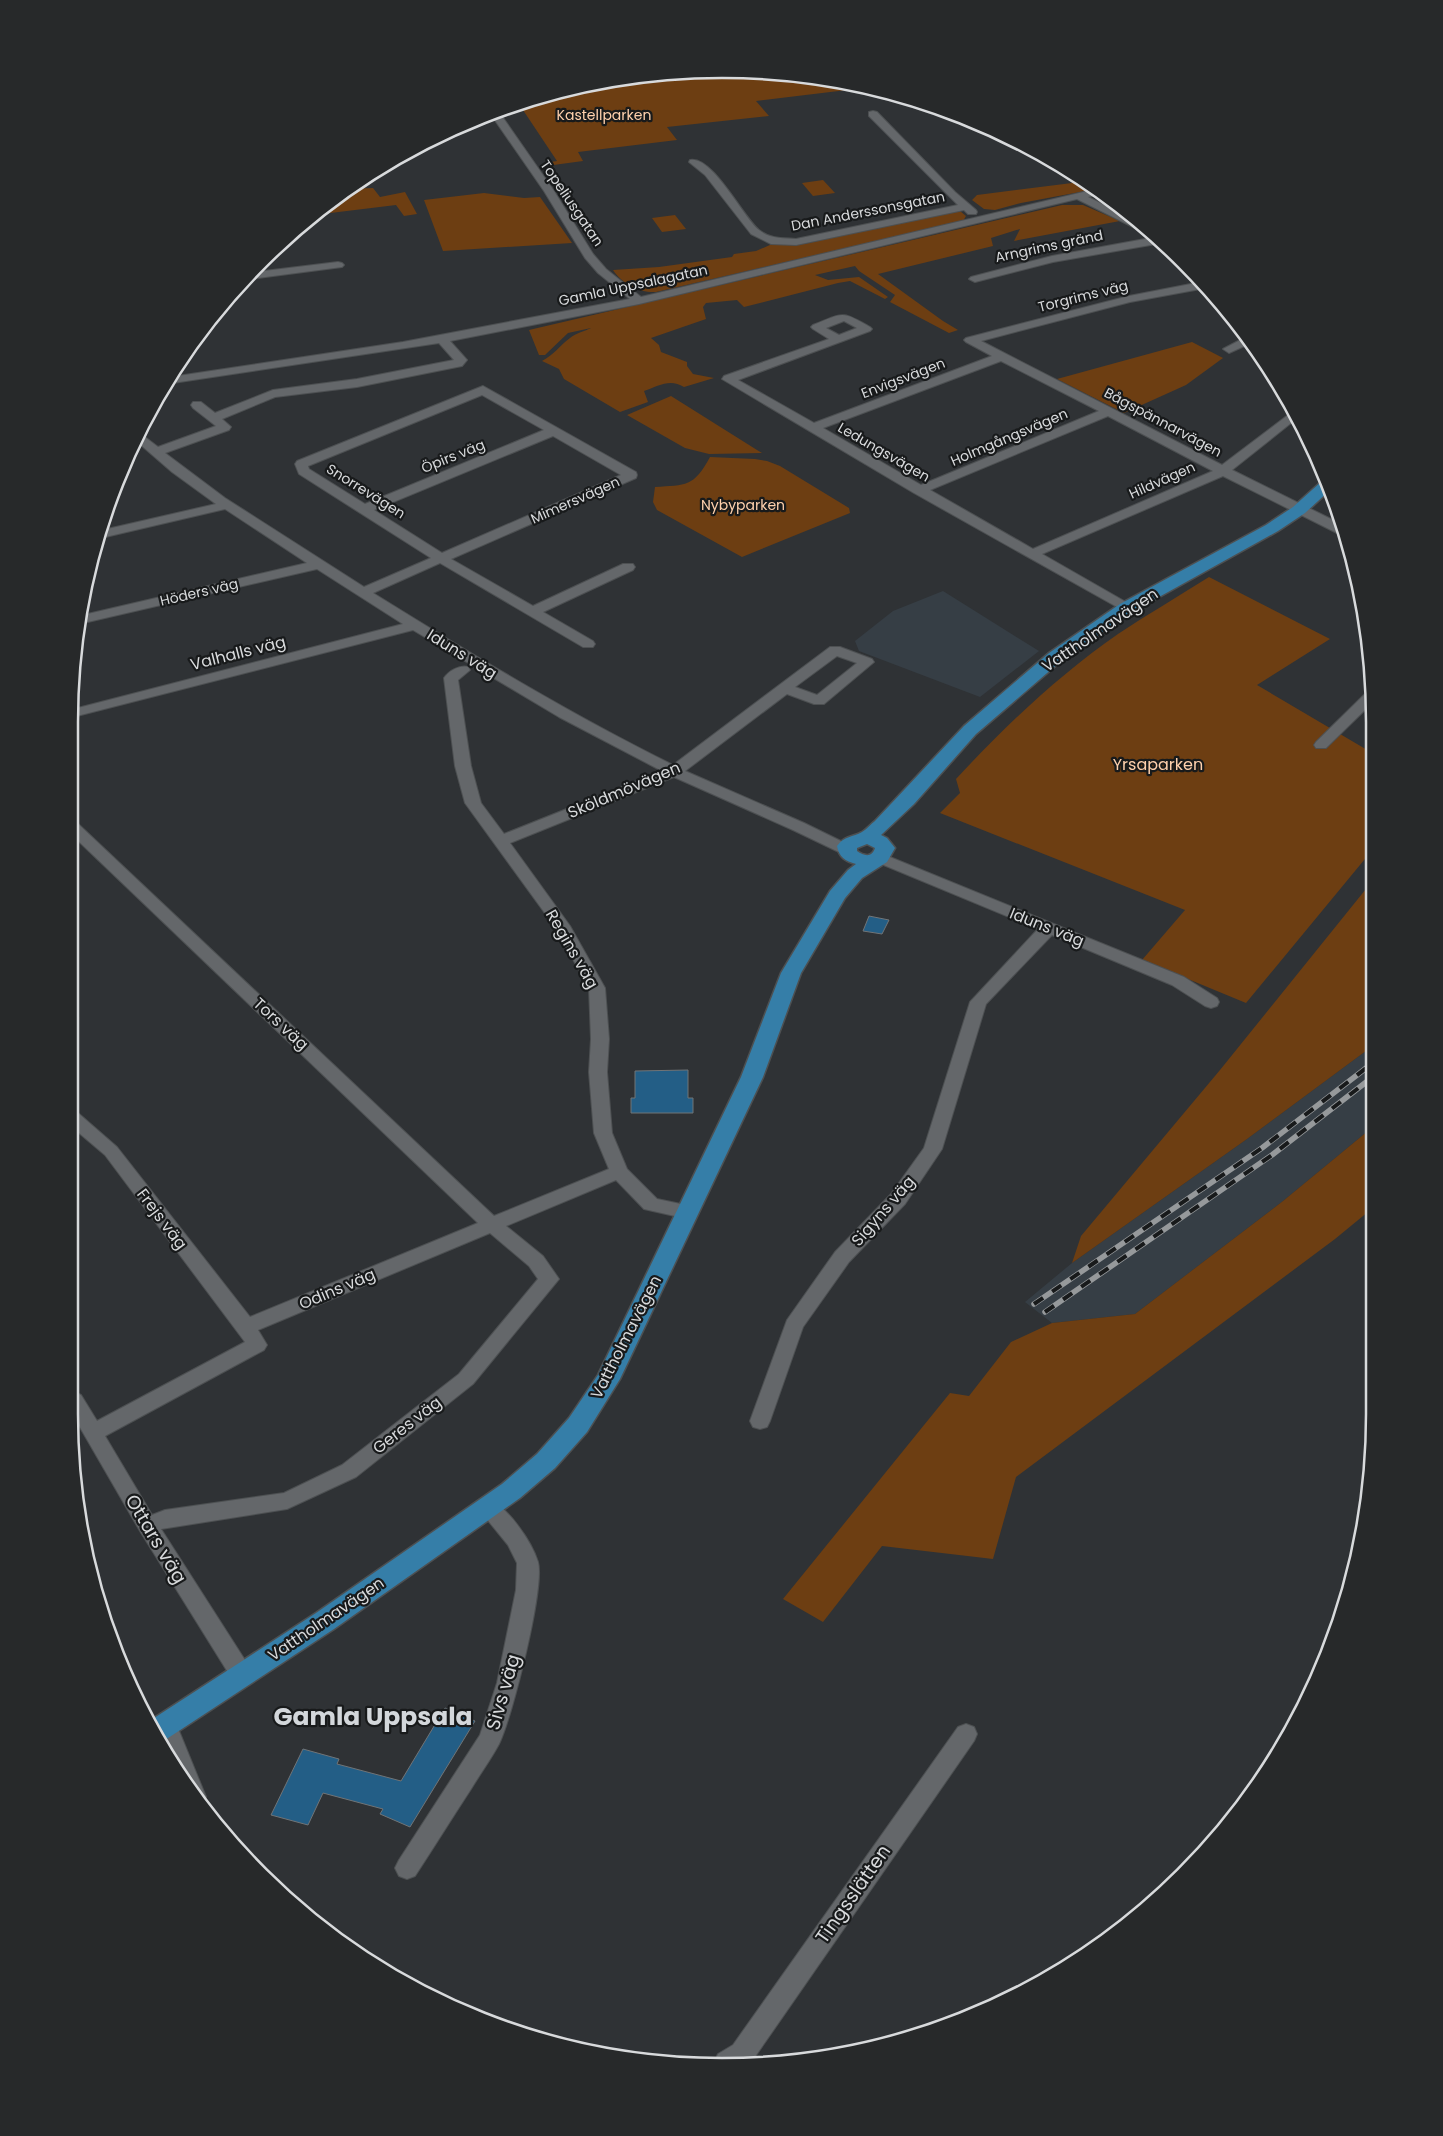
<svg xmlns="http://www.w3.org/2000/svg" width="1443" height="2136" font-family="Poppins,sans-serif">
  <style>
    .built { fill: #363e45 }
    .green { fill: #6d3e12 }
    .building { fill: #235e86; stroke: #707477 }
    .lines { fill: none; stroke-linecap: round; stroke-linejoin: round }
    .minor-casing { stroke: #4d5052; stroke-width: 2 }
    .major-casing { stroke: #4d5052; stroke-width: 3 }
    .minor { fill: #64676a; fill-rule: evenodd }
    .major { fill: #357ea8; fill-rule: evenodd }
    .rail-casing { stroke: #96999b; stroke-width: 5.5 }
    .rail { stroke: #181a1b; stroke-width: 4; stroke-dasharray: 11; stroke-linecap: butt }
    .labels { text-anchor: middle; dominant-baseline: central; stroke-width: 4.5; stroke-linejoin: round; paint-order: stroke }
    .far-park-label { font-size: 14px; fill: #ffd1ad; stroke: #181a1b }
    .far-street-label { font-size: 14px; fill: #d8dadc; stroke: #181a1b }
    .street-label { font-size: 16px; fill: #d8dadc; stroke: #181a1b }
    .park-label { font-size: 16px; fill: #ffd1ad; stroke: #181a1b }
    .near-street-label { font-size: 19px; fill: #d8dadc; stroke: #181a1b }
    .near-district-label { font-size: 25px; font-weight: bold; fill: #d3d7db; stroke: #181a1b }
    .rim { fill: none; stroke: #d8dadc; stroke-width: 2.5 }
  </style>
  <rect width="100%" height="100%" fill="#2f3235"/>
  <g class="built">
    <polygon points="943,591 1039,651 980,697 859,651 855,641 893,611"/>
    <polygon points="1374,1045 1374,1126 1283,1201 1135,1314 1052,1323 1025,1302 1072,1263 1247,1139"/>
  </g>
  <g class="green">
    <polygon points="721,69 837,80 847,90 756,101 769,116 667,127 677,140 578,152 583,161 546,166 544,163 557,161 519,104 594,81"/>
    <polygon points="1071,172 1096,189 1021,203 995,210 984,209 972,200 977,195 1072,183"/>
    <polygon points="823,180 835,193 813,196 802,183"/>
    <polygon points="373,188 380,197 405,192 417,214 404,216 396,205 314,215 346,189"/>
    <polygon points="484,193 524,198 540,197 572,243 443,251 424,200"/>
    <path d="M1062 205H1083L1120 221 1014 241 1020 229 991 238 993 246 878 274 943 321 958 330 949 333 890 302 895 295 859 271 855 266 815 275 828 280 859 277 888 297 885 299 850 281 838 283 744 307 737 300 706 303 703 307 706 319 651 338 659 345 661 352 687 362V366L693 374 714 378 684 387C670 378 658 386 644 391L648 402 620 412 564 379 559 369 542 361C555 354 559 346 570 338 576 333 585 331 591 328L568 333 545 355H539L529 330Z"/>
    <path d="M952 211H960L966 216 963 221 656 292C640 293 622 284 613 270L659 267 732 257 734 254 756 251 770 245 804 244Z"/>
    <polygon points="675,215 686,229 662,232 652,218"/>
    <polygon points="1192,342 1223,358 1186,385 1124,413 1057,379"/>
    <polygon points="671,396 757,450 762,453 709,454 685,448 627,415"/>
    <path d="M710 457 755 459 767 461 780 466 849 508 850 513 742 557 657 510 653 502 655 487C686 485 694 487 710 457Z"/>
    <path d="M1209 577 1330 639 1257 685 1374 754V848L1246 1003 1142 960 1185 910 940 813 960 793 956 779C1005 726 1059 675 1118 634 1148 614 1179 596 1209 577Z"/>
    <polygon points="1374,879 1374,1045 1247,1139 1072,1263 1081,1236 1220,1070"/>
    <polygon points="1374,1126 1374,1207 1335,1239 1016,1477 993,1559 882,1546 823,1622 783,1599 950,1393 969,1396 1011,1342 1052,1323 1135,1314 1283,1201"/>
  </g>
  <g class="building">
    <polygon points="869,916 889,920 882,934 863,931"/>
    <polygon points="688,1070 688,1098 693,1098 693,1113 631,1113 631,1098 635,1098 635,1071"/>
    <polygon points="445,1708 475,1721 410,1827 380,1814 383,1809 323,1793 308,1825 271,1815 303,1749 339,1759 337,1764 401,1781"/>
  </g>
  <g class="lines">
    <defs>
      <g id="minor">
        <path d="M496 111 499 112 554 191 593 254 606 269 641 297 1096 189 1102 193 1088 197 1133 219 1148 231H1141L1077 199 639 304 450 341 467 360 462 366 357 387 275 397 222 419 231 427 229 430 165 453 225 498 364 587 431 558 299 474 295 464 297 461 483 386 636 472 637 475 636 478 451 559 533 606 623 564H633L635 567 633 570 543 612 593 641 595 644 593 647H583L440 563 373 593C471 654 570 714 673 765L830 647H840L872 659 874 662 824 704H814L787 694 685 771 804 823 853 847 855 850 853 853H841L793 830 674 777 510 843 570 926 605 988 609 1039 607 1072 612 1133 627 1169 657 1199 695 1207 697 1212 695 1217 688 1219 644 1209 616 1180 506 1226 543 1256 559 1279 473 1384 356 1477 287 1509 161 1529 250 1668 253 1675 250 1682 242 1685 234 1682 140 1531 74 1417V1392L81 1395 97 1421 245 1342 105 1155 72 1127V1111L78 1113 117 1147 250 1317 478 1223 70 833 69 819 75 821 494 1216 609 1169 594 1133 589 1072 591 1039 589 988 555 927 465 803 455 766 444 678C449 671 459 665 468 667L470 670 458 680 471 766 481 803 504 834 662 771 559 717 413 630 69 718 70 710 403 624 317 569 79 624V616L307 563 225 509 101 538 103 530 216 504 172 472 134 439 137 431 158 447 216 426 193 408 191 405 193 402H201L215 413 273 390 357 379 454 360 439 343 166 384 171 377 403 342 630 299 598 273 585 258 544 191 492 116 486 114ZM482 395 544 430 365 504 309 469 308 466ZM553 436 621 475 442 553 374 510ZM837 656 857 663 817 695 795 687ZM490 1233 529 1266 538 1279 459 1374 342 1465 284 1493 165 1510 152 1515 105 1436 264 1350 267 1345 258 1330Z"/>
        <path d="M873 111 877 112 955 192 976 210 977 212 976 214H968L964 210 796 245 771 244 751 234 705 175 689 162 690 160C712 155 743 217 759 230 770 239 783 238 796 239L958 205 869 116V112Z"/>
        <polygon points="1156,237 1162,243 1053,262 975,282 969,279 971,277 1052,256"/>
        <polygon points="338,262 342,263 344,265 342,267 243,280 248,273"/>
        <path d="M1201 282 1206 288 1130 302 981 341 1222 465 1292 412 1296 419 1232 470 1341 524 1343 534 1337 533 1223 476 1042 554 1131 605 1133 608 1126 612 914 493 722 379 724 376 829 339 813 329 811 327 813 325C844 313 840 310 870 327L872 329 870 331 738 380 814 423 992 356 966 342 964 340 966 338 1129 296ZM844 321 857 328 839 335 826 328ZM1001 361 1099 411 921 485 823 428ZM1108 416 1213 471 1033 549 930 490Z"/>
        <polygon points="1246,337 1251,343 1229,353 1223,349"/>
        <polygon points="1371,691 1372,703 1326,748 1316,748 1314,745 1316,742 1367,692"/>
        <polygon points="880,853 1184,977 1217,998 1219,1002 1217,1006 1211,1008 1205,1006 1172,985 1052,935 986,1004 942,1149 905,1204 849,1262 803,1327 770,1421 767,1427 760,1429 753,1427 750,1421 787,1320 835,1252 891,1194 924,1148 970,1002 1038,929 874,861 872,858 874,855"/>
        <path d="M487 1499C507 1505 532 1542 538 1562 545 1587 512 1718 499 1744 491 1759 480 1774 471 1789 452 1818 434 1847 415 1876L407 1879 399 1876 395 1868 399 1860 480 1735 497 1683 516 1590 517 1563 508 1545 477 1507 480 1501Z"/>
        <path d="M166 1716 174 1719 177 1726 206 1797 202 1804 200 1805C181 1780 166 1755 155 1726L158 1719Z"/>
        <polygon points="966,1724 974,1727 977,1734 974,1741 752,2061 714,2063 718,2054 733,2045 958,1727"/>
      </g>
      <path id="major" d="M1327 480 1330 490 1305 513 1278 531 1132 612 1061 661 976 734 914 804 881 835 887 838 895 848 887 862 862 878 845 898 801 973 763 1077 620 1379 587 1432 555 1468 520 1498 334 1629 162 1742 151 1720 316 1613 502 1484 537 1454 569 1418 598 1375 741 1077 781 973 830 891 848 870 856 864C845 861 839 857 837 846 844 836 853 837 862 832 867 829 871 824 875 821L964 726 1049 653 1120 604 1266 525 1293 507 1322 481ZM867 844 875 848C872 858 864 856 857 851V848Z"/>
    </defs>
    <use href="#minor" class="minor-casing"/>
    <use href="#major" class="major-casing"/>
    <use href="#minor" class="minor"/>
    <use href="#major" class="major"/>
    <defs>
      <g id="rail">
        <polyline points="1034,1304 1262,1148 1374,1062"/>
        <polyline points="1045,1312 1272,1155 1374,1076"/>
      </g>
    </defs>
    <use href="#rail" class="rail-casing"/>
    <use href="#rail" class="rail"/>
  </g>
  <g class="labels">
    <g class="far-park-label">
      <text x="604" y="115">Kastellparken</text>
      <text x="743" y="505">Nybyparken</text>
    </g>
    <g class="far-street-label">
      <text transform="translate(572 203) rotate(56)">Topeliusgatan</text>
      <text transform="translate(868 211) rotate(-11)">Dan Anderssonsgatan</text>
      <text transform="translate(1049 246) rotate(-12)">Arngrims gränd</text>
      <text transform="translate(633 285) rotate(-12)">Gamla Uppsalagatan</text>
      <text transform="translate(1083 296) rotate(-14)">Torgrims väg</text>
      <text transform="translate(903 378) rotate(-21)">Envigsvägen</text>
      <text transform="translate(1163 422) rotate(28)">Bågspännarvägen</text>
      <text transform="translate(1009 437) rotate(-23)">Holmgångsvägen</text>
      <text transform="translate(884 452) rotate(30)">Ledungsvägen</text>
      <text transform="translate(453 456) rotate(-22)">Öpirs väg</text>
      <text transform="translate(1162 480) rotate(-24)">Hildvägen</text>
      <text transform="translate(366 491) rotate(32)">Snorrevägen</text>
      <text transform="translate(575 500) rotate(-24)">Mimersvägen</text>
      <text transform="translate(199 592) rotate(-13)">Höders väg</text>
    </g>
    <g class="street-label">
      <text transform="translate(1100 630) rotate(-34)">Vattholmavägen</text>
      <text transform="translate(238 653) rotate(-14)">Valhalls väg</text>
      <text transform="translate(462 654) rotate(32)">Iduns väg</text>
      <text transform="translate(624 790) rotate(-23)">Sköldmövägen</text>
      <text transform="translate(1047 927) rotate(22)">Iduns väg</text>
      <text transform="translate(572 949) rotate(60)">Regins väg</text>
      <text transform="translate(281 1024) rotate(43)">Tors väg</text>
      <text transform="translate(883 1211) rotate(-49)">Sigyns väg</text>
      <text transform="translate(162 1219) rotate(53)">Frejs väg</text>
      <text transform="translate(337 1289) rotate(-23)">Odins väg</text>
      <text transform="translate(626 1337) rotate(-63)">Vattholmavägen</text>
      <text transform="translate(407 1425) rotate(-38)">Geres väg</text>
      <text transform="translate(326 1619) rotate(-34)">Vattholmavägen</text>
    </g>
    <g class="park-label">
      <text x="1158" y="764">Yrsaparken</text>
    </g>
    <g class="near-street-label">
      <text transform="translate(156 1539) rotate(59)">Ottars väg</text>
      <text transform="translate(503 1692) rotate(-74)">Sivs väg</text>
      <text transform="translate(853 1894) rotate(-55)">Tingsslätten</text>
    </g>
    <g class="near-district-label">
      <text x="373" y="1716">Gamla Uppsala</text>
    </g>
  </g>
  <path d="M0 0H1443V2136H0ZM722 78H722A644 644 0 0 1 1366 722V1414A644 644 0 0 1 722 2058H722A644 644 0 0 1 78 1414V722A644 644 0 0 1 722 78Z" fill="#27292a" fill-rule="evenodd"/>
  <path class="rim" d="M722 78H722A644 644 0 0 1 1366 722V1414A644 644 0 0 1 722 2058H722A644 644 0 0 1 78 1414V722A644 644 0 0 1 722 78Z"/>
</svg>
